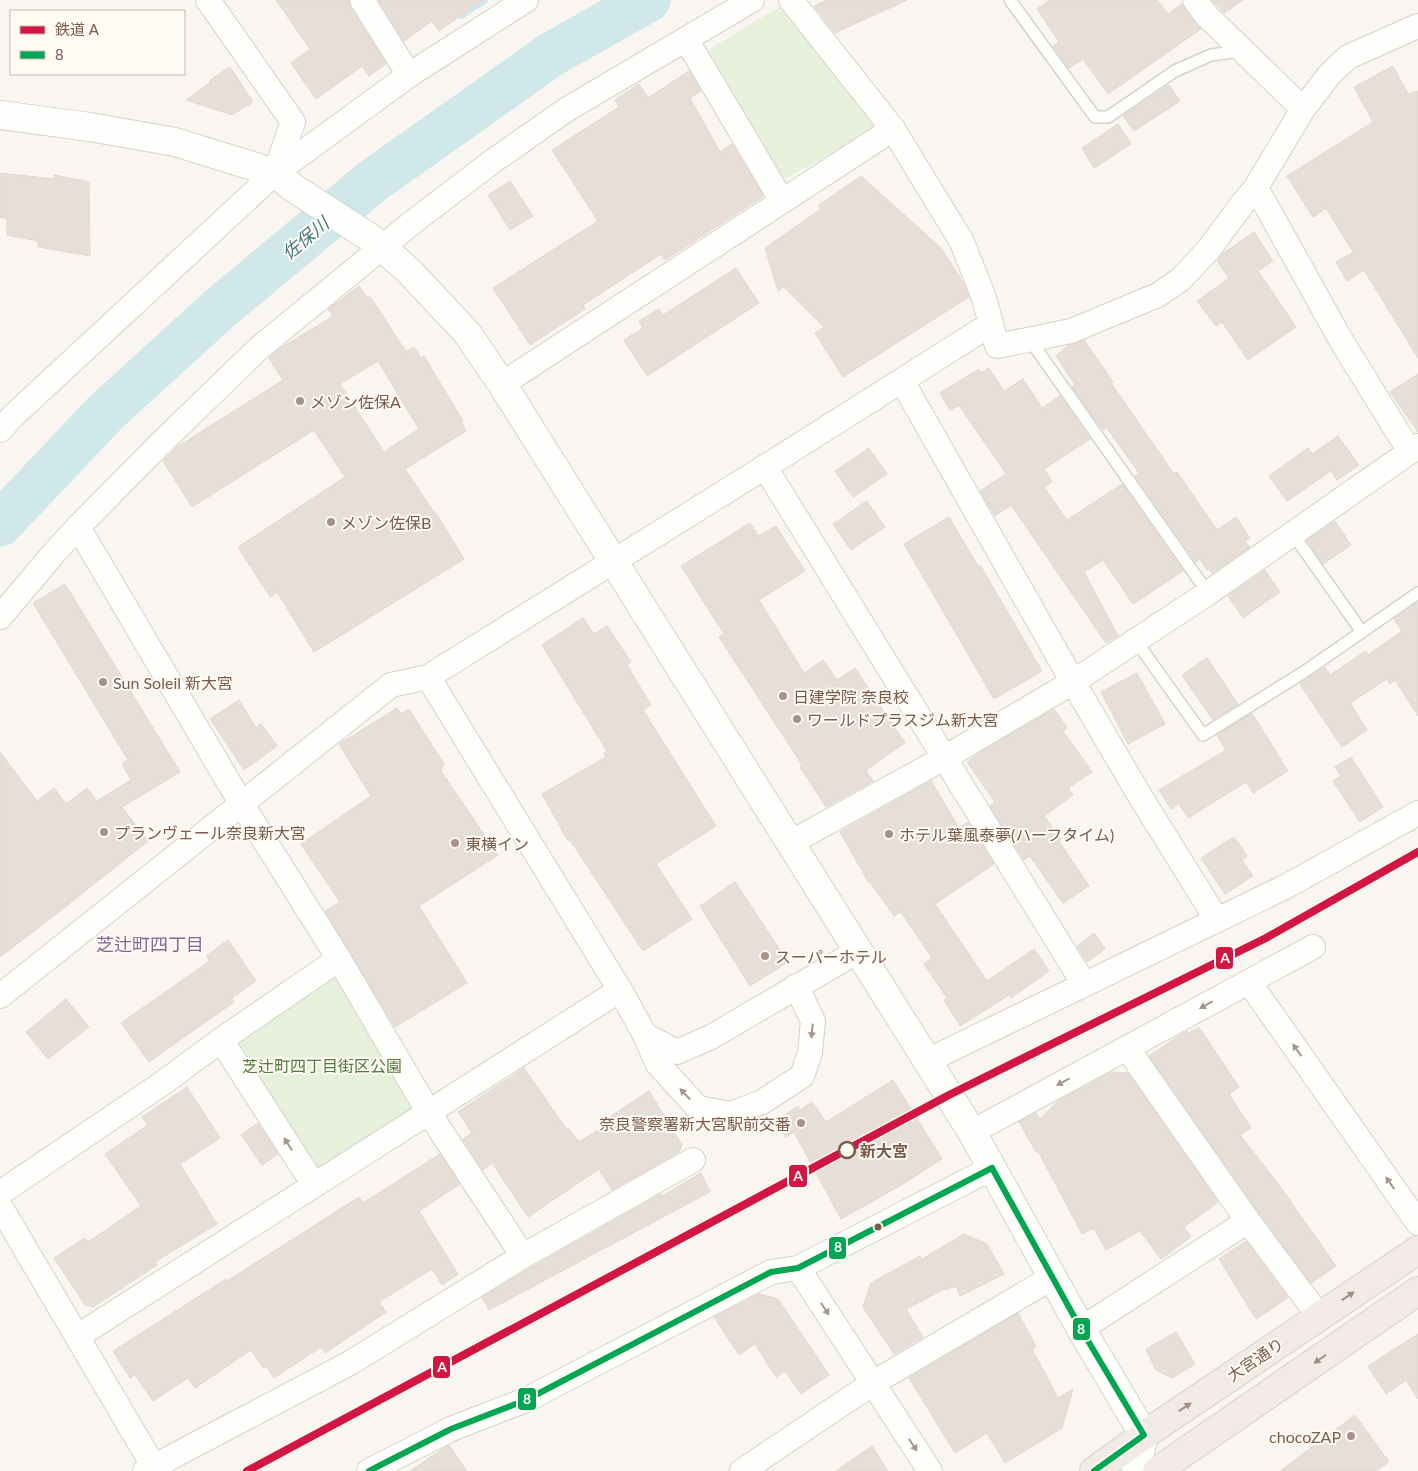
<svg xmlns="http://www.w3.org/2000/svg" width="1418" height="1471" font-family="Lato,'Noto Sans JP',sans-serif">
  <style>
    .park { fill: #e7f0db }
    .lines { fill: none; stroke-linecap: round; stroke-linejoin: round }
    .stream { stroke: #d0e8ea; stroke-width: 8 }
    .river { stroke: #d0e8ea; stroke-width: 45 }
    .building { fill: #e6ded7; stroke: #e2d8d2; fill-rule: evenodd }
    .lane-casing { stroke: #d7d1cb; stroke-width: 14 }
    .street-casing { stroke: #d7d1cb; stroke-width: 26 }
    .secondary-casing { stroke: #d9d2cb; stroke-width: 30 }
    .highway-casing { stroke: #dad1cc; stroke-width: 30 }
    .lane { stroke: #fefefd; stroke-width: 11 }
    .street { stroke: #fefefd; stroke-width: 24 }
    .secondary { stroke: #fefefd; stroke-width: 28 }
    .highway { stroke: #f2eae7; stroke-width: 28 }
    .bus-1-casing { stroke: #fffaf3; stroke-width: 10 }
    .bus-1 { stroke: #00a651; stroke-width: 6 }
    .rail-1-casing { stroke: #fffaf3; stroke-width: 11 }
    .rail-1 { stroke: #d21644; stroke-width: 8 }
    .oneway { fill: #a8958b }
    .oneway2 { fill: #a48e83 }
    .poi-dot { fill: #a69286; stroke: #fffaf3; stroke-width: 2 }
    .stop-dot { fill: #fffaf3; stroke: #7a5c4d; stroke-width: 2.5 }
    .bus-dot { fill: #7a5c4d; stroke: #fffaf3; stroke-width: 2 }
    .labels { text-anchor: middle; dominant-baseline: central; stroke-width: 4; stroke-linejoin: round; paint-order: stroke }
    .poi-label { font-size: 16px; fill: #7a5c4d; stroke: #fffaf3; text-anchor: start }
    .park-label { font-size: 16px; fill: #537a41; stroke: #fffaf3 }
    .stop-label { font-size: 16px; font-weight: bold; fill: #7a5c4d; stroke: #fffaf3; text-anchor: start }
    .street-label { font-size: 16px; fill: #7a5c4d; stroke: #fffaf3 }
    .water-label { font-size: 18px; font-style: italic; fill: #437c86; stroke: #fffaf3 }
    .neighbourhood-label { font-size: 18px; fill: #846695; stroke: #fffaf3 }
    .line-badge { stroke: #fffaf3; stroke-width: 2 }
    .badge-label { font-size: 14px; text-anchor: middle; font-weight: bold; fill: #fff }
  </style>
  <rect width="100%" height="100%" fill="#f9f5f0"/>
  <g class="park">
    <polygon points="784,4 881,127 784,179 708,50"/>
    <polygon points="339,976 416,1099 412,1114 316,1171 234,1040 331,978"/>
  </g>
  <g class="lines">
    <polyline class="stream" points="461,15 484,0"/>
    <polyline class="river" points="0,524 105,413 219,309 374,180 552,54 648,0"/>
  </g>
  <g class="building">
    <polygon points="276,0 348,0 350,7 386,64 369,76 362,66 316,99 291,63 310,49"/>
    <polygon points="378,0 483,0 439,31 432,21 404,41"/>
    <polygon points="827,0 907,0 835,33 814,6"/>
    <polygon points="1050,0 1157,0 1168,14 1182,4 1184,8 1201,29 1108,94 1083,59 1069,68 1053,46 1059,42 1037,9"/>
    <polygon points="1212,0 1243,0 1224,13"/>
    <polygon points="1393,66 1408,94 1418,91 1418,358 1364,270 1347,281 1336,262 1353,252 1326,208 1313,217 1287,176 1373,122 1354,87"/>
    <polygon points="230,67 253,102 232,115 186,100 211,82 210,80"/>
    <polygon points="689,71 701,91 690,98 720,152 732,144 763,195 762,197 665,260 661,254 583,305 585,309 530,345 493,288 598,221 552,150 619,107 615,100 639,84 648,98"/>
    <polygon points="1169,85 1180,101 1134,131 1123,116"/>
    <polygon points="1118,124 1131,144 1094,168 1082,148"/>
    <polygon points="0,173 54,179 54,175 89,182 90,256 38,247 38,241 7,235 7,219 0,217"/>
    <polygon points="861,176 941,248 964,284 969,297 843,377 815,333 824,327 784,287 778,291 765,248 821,209 818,206"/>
    <polygon points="510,181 533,216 510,230 488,195"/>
    <polygon points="1254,232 1273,261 1258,271 1296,327 1248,360 1222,322 1216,326 1197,301 1229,278 1217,261 1222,254"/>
    <polygon points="736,268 759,303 647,376 624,340 643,328 639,321 659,309 663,315"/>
    <path d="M359 286 367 298 370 296 406 352 414 347 421 358 424 356 463 421 461 422 466 431 405 469 435 514 436 513 464 559 314 652 277 592 270 597 238 547 345 477 314 430 192 507 163 461 177 447 283 380 269 358 279 349 333 316 328 309ZM378 361 419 429 384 452 340 384Z"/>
    <polygon points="1084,340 1113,382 1111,383 1174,474 1177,472 1217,530 1236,517 1250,538 1245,541 1250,547 1212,573 1209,569 1207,570 1200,559 1196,562 1135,476 1139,473 1107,428 1103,430 1072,387 1075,385 1056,356 1069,345"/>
    <polygon points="989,368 1004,391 1023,379 1042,408 1060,396 1090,439 1044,469 1052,482 1044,487 1067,520 1122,484 1183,571 1133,604 1103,560 1084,572 1118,636 1106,643 1011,505 995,516 980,491 1006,474 959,405 950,410 940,393 979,369 981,373"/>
    <polygon points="1418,374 1418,432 1390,392"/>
    <polygon points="1338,436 1359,465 1337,480 1331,471 1287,501 1269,476 1308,448 1312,454"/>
    <polygon points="869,448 887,474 853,497 835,471"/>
    <polygon points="867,501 885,527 851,550 833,524"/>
    <polygon points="949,517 978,566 980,565 1042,671 994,699 904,544"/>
    <polygon points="1335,521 1351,545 1323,564 1307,540"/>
    <polygon points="750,523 758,536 776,526 805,571 759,600 804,673 823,660 837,680 855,668 905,743 866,770 873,781 826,807 800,767 802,765 719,637 724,634 681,566"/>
    <polygon points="1265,570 1280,592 1243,618 1228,596"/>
    <polygon points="65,584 180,772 122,807 148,841 55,915 0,957 0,752 37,801 54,788 66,804 87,788 97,801 131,780 122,764 128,760 33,603"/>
    <polygon points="1418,602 1418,716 1395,680 1390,684 1387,679 1350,703 1367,730 1342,747 1300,684 1325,667 1330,675 1366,651 1368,655 1402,631 1394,619"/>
    <polygon points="583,618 594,634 607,626 631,662 627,665 651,705 643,710 716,826 656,864 692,919 643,951 570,840 568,841 542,794 606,757 603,753 607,751 542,645"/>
    <polygon points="1207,658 1238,704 1213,720 1182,675"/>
    <polygon points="1137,673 1165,724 1128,744 1101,692"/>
    <polygon points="239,700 256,728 261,724 277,746 244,770 210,719"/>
    <polygon points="397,708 401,714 409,709 444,764 441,771 498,855 419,906 467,983 395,1027 325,911 340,902 301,844 371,796 339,744"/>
    <polygon points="1054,709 1067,728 1063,731 1092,772 1068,788 1073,795 1044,816 1061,839 1059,841 1089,886 1063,903 1030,856 1024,860 990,806 995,802 967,762 986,749"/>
    <polygon points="1252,713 1288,771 1253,793 1246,782 1188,818 1179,804 1171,809 1159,790 1226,750 1217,735"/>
    <polygon points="1351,757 1383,807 1360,822 1333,781 1341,776 1335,767"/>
    <polygon points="931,781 959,828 968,822 994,864 935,904 987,981 1034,949 1049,971 1011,998 1009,995 960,1026 944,1000 947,998 924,964 932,958 901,912 894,916 870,882 869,883 840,832"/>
    <polygon points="1234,837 1247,856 1242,860 1253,876 1225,894 1201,858"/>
    <polygon points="735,882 788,962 750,986 700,906"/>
    <polygon points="1094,933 1105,949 1087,962 1077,946"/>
    <polygon points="228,940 256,981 232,998 234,1002 149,1062 121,1023 210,961 206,956"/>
    <polygon points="66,999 89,1027 48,1059 26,1032"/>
    <polygon points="1199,1027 1239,1087 1229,1094 1251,1128 1240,1135 1279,1185 1336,1266 1311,1283 1259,1213 1149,1056 1182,1034 1187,1031 1189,1033"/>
    <polygon points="524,1068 567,1130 569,1129 579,1142 611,1122 608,1118 649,1091 682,1145 679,1152 612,1190 599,1169 528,1217 492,1163 483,1170 463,1139 472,1133 458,1112"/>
    <polygon points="1112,1072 1128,1073 1218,1202 1184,1227 1191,1237 1161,1259 1140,1231 1106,1250 1094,1228 1082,1234 1038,1151 1036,1152 1019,1122 1036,1113 1040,1119 1058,1101"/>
    <polygon points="893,1080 942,1159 903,1184 841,1219 794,1132 786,1137 776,1121 798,1106 800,1110 812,1102 826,1122"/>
    <polygon points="187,1087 220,1138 180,1164 217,1224 155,1262 157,1265 93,1307 85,1305 54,1258 85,1238 88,1242 141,1206 105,1154 148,1125 142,1117"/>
    <polygon points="258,1123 278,1154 262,1165 241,1135"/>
    <polygon points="440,1154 460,1184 419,1211 458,1274 442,1285 432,1269 379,1302 386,1312 325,1353 321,1347 274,1378 266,1366 263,1368 251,1350 195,1388 188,1378 153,1401 135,1375 130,1378 113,1351 226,1279 227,1281 359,1197 363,1203"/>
    <polygon points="701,1173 710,1192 489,1310 482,1297 530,1268 661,1194 660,1197"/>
    <polygon points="964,1234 987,1244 1004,1274 960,1296 956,1286 946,1290 945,1289 906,1309 923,1337 894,1354 863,1307 871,1283 920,1256 922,1259"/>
    <polygon points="1246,1241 1288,1298 1256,1319 1219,1259"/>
    <polygon points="759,1294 778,1299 829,1375 801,1394 785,1371 776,1377 755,1344 739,1355 714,1317"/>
    <polygon points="1018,1313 1036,1347 1032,1349 1058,1398 1073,1389 1062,1428 1005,1463 987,1433 955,1453 909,1378"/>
    <polygon points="1176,1332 1195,1364 1172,1378 1156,1370 1146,1349"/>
    <polygon points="1418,1334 1418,1399 1406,1380 1386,1394 1368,1366"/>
    <polygon points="1355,1415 1389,1462 1376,1471 1280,1471"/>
    <polygon points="449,1445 467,1471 410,1471 444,1448"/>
    <polygon points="872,1446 888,1471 836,1471"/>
  </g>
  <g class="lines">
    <defs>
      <g id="lane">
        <polyline points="1010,0 1095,117 1108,117 1175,71 1211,55 1241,51"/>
        <polyline points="1030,340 1208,593"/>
        <polyline points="1293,534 1362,632"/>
        <polyline points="1136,641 1203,735 1304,672 1418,593"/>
      </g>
      <g id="street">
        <polyline points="208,0 293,122 275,173"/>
        <polyline points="362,0 409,75"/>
        <polyline points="791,0 893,129 962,242 984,298 997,346 1071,331 1158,295 1181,279 1209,249 1243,203 1255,189 1303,109 1330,74 1348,57 1418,26"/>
        <polyline points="1195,0 1207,16 1303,109"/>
        <polyline points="686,39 782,201"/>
        <polyline points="1255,189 1263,200 1342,342 1410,452"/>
        <polyline points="902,381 1073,682 1140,796 1217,920"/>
        <polyline points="502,384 893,129"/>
        <polyline points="0,430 14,415 275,173 409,75 526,0"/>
        <polyline points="765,467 1084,984"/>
        <polyline points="78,527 241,803 339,959 429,1113 523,1256"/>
        <polyline points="0,617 54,553 78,527 159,445 258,349 413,222 493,161 566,110 752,0"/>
        <polyline points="428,677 620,990"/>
        <polyline points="792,842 944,758 1073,682 1208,593 1418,446"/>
        <polyline points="1249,982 1418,1223"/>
        <polyline points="0,996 391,685 428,677 765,467 991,324"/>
        <polyline points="645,1035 657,1063 698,1108 731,1114 762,1102 802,1076 810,1053 813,1021 796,986"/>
        <polyline points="221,1040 314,1185"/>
        <polyline points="1127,1048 1248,1221 1319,1316"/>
        <polyline points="927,1061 1287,886 1418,813"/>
        <polyline points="972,1132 1313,947"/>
        <polyline points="0,1193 160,1085 221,1040 339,959"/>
        <polyline points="0,1206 154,1467"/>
        <polyline points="798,1268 930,1471"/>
        <polyline points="1081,1329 1248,1221"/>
        <polyline points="78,1336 620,990 645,1035 677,1052 711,1037 858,951"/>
        <polyline points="145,1471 350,1363 523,1256 693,1160"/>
        <polyline points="369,1471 451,1429 526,1400 771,1272 798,1268 992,1168"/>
        <polyline points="742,1471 873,1383 1053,1277"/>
      </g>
      <polyline id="secondary" points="0,115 90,127 175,142 275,173 292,187 372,239 408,270 467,333 502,384 972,1132 1081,1329 1144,1435 1136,1471"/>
      <g id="highway">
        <polyline points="1094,1471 1144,1435 1418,1250"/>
        <polyline points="1157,1471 1418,1291"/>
      </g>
    </defs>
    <use href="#lane" class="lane-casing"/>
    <use href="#street" class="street-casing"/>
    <use href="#secondary" class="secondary-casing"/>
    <use href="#highway" class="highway-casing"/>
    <use href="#lane" class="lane"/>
    <use href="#street" class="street"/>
    <use href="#secondary" class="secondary"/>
    <use href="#highway" class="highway"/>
    <defs>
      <g id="bus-1">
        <polyline points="992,1168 1081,1329 1144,1435 1094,1471"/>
        <polyline points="369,1471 451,1429 526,1400 771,1272 798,1268 992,1168"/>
      </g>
    </defs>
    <use href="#bus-1" class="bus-1-casing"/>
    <use href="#bus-1" class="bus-1"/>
    <defs>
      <polyline id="rail-1" points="247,1471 949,1095 1266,938 1418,852"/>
    </defs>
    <use href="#rail-1" class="rail-1-casing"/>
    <use href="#rail-1" class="rail-1"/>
  </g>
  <defs><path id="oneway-solid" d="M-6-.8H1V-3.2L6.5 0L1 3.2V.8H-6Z" transform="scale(1.25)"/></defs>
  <g class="oneway">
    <use href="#oneway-solid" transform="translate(1206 1005) rotate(151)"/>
    <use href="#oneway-solid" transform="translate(812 1031) rotate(96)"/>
    <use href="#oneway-solid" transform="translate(1297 1050) rotate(-125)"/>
    <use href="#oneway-solid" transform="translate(1063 1082) rotate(152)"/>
    <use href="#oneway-solid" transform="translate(685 1094) rotate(-133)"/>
    <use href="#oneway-solid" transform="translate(288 1144) rotate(-123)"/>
    <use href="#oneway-solid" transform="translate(1390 1183) rotate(-125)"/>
    <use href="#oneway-solid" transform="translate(825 1309) rotate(57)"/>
    <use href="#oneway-solid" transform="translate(913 1445) rotate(57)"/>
  </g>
  <g class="oneway2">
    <use href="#oneway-solid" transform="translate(1348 1296) rotate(-34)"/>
    <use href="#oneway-solid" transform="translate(1320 1359) rotate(145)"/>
    <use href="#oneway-solid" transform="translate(1185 1407) rotate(-34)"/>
  </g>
  <g class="poi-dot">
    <circle cx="300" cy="401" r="5"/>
    <circle cx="331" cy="522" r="5"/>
    <circle cx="103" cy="682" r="5"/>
    <circle cx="783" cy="696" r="5"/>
    <circle cx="797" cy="719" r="5"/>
    <circle cx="104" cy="832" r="5"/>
    <circle cx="889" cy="834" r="5"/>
    <circle cx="455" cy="843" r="5"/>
    <circle cx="765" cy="956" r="5"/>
    <circle cx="801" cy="1123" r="5"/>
    <circle cx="1351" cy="1436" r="5"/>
  </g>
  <circle class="stop-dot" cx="847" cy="1150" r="8"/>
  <circle class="bus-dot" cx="878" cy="1227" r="4.5"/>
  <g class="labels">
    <g class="poi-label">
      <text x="310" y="401">メゾン佐保A</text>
      <text x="341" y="522">メゾン佐保B</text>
      <text x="113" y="682">Sun Soleil 新大宮</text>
      <text x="793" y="696">日建学院 奈良校</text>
      <text x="807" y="719">ワールドプラスジム新大宮</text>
      <text x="114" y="832">プランヴェール奈良新大宮</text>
      <text x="899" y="834">ホテル葉風泰夢(ハーフタイム)</text>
      <text x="465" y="843">東横イン</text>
      <text x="775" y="956">スーパーホテル</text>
      <text x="791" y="1123" text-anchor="end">奈良警察署新大宮駅前交番</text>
      <text x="1341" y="1436" text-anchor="end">chocoZAP</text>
    </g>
    <g class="park-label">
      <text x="322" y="1065">芝辻町四丁目街区公園</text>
    </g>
    <g class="stop-label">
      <text x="860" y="1150">新大宮</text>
    </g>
    <g class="street-label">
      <text transform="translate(1255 1359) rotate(-34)">大宮通り</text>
    </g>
    <g class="water-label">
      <text transform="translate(305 238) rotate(-40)">佐保川</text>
    </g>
    <g class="neighbourhood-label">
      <text x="150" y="944">芝辻町四丁目</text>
    </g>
  </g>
  <g class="line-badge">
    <rect x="1215" y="946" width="19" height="24" rx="5" fill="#d21644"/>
    <rect x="788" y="1164" width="20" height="24" rx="5" fill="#d21644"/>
    <rect x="828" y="1236" width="19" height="24" rx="5" fill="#00a651"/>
    <rect x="1072" y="1317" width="19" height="24" rx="5" fill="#00a651"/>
    <rect x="432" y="1355" width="19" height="24" rx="5" fill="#d21644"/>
    <rect x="517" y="1387" width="20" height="24" rx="5" fill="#00a651"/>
  </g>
  <g class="badge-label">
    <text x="1225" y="963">A</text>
    <text x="798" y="1181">A</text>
    <text x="838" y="1252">8</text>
    <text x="1081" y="1334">8</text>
    <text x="442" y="1372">A</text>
    <text x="527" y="1404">8</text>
  </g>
  <rect x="10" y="10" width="175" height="65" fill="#fffaf3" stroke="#cabbb1"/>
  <rect x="20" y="26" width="25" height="8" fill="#d21644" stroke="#cabbb1"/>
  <text x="55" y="35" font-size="15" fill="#7a5c4d">鉄道 A</text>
  <rect x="20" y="51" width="25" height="8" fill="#00a651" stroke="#cabbb1"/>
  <text x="55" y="60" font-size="15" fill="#7a5c4d">8</text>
</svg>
